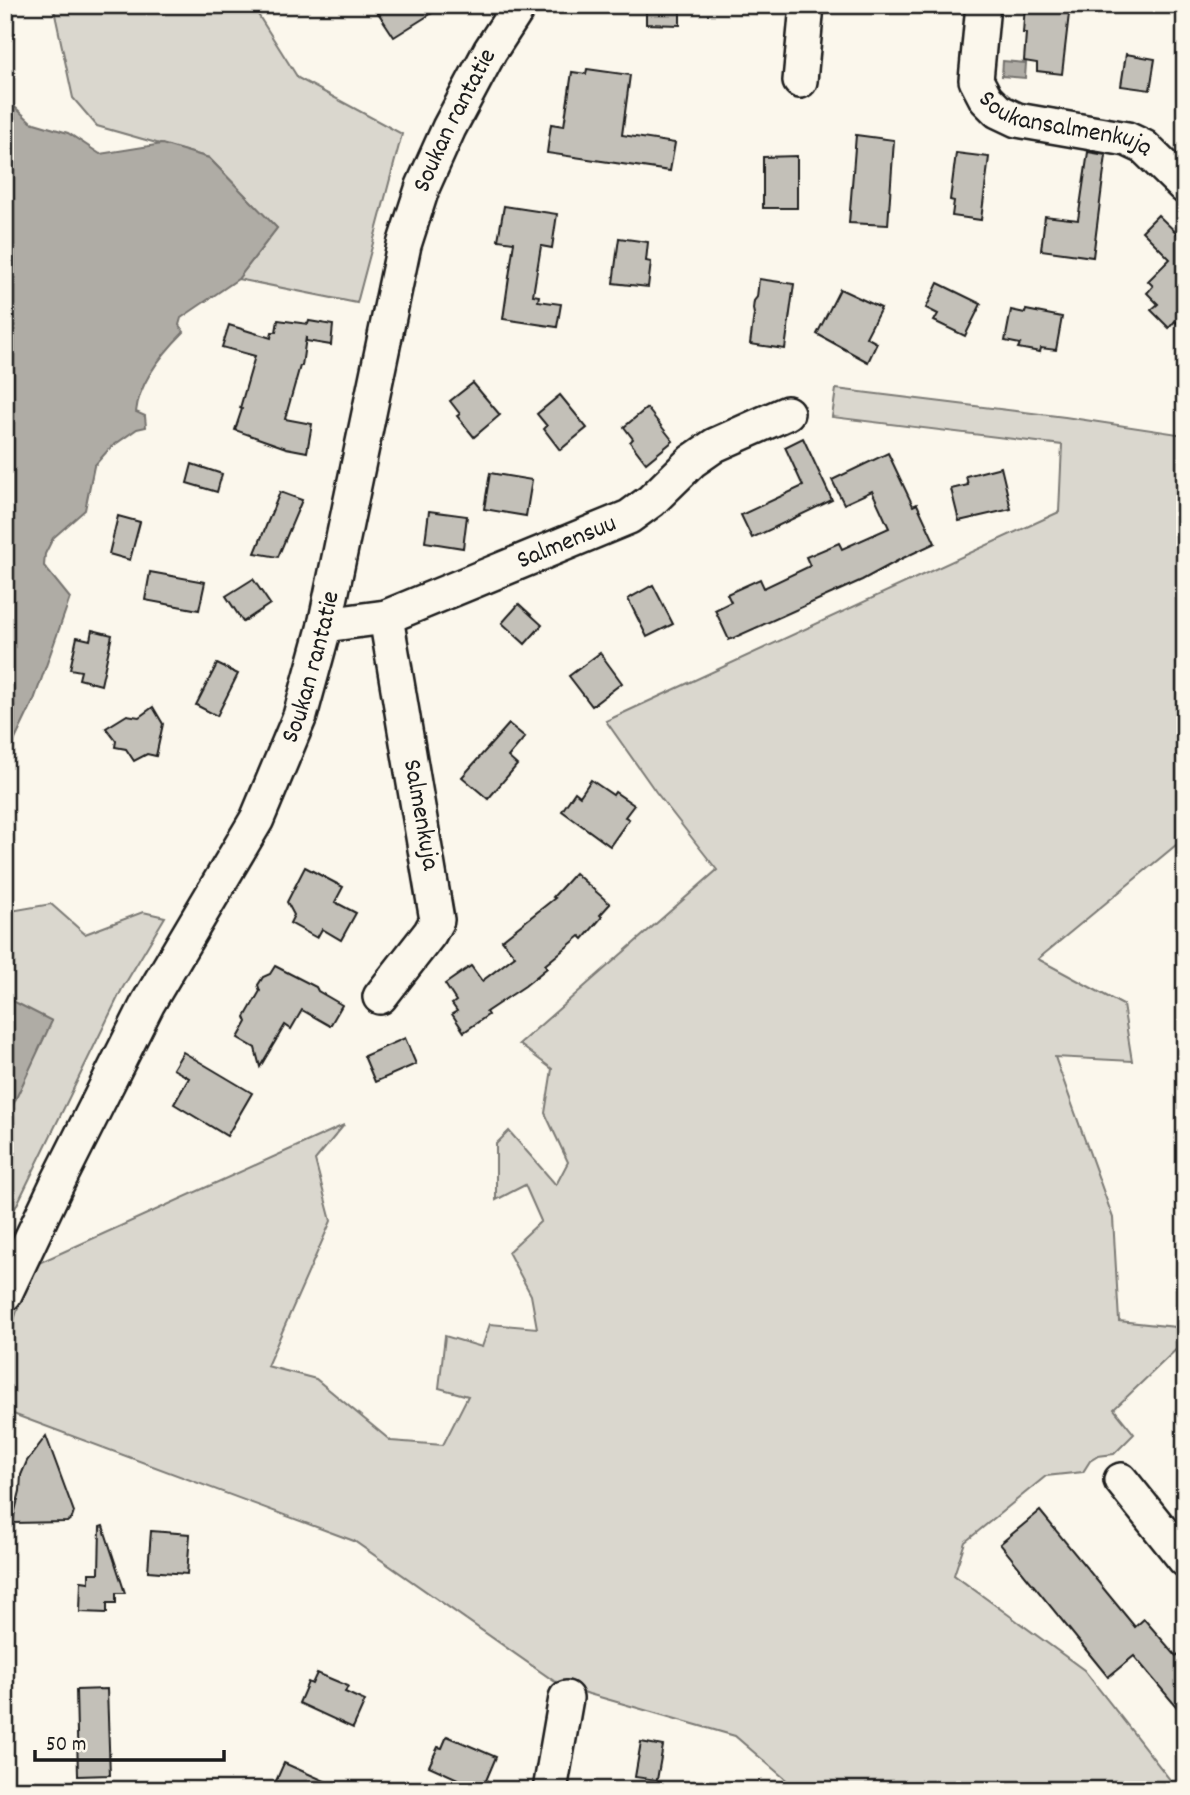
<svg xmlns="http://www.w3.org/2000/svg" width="1190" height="1795" font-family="Dekko,sans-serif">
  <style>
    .green { fill: #dad7ce; stroke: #7b7a75; stroke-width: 2 }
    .water { fill: #afaca5; stroke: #74726e; stroke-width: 2 }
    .building { fill: #c3c0b8; stroke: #1c1c1c; stroke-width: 2 }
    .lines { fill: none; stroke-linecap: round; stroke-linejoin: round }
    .minor-casing { stroke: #1c1c1c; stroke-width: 38 }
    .minor { stroke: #fbf7ec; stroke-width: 33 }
    .labels { text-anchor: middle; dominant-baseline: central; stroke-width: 6; stroke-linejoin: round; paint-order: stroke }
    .street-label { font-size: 26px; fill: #1c1c1c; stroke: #fbf7ec }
  </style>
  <rect width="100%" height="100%" fill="#fbf7ec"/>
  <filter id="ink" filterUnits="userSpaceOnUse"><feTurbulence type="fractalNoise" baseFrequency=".0143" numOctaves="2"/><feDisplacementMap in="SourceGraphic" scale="14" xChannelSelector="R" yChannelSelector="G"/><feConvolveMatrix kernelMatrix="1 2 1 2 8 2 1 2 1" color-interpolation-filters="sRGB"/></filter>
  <g filter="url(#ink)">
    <g class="green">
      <polygon points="53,5 252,5 298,78 402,134 357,303 238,279 277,228 209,158 97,126 73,98"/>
      <polygon points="836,389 1065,417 1185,435 1185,786 1180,789 1182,840 1038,959 1123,1005 1132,1061 1055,1057 1113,1218 1119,1321 1185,1328 1185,1341 1114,1409 1134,1434 1114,1454 1098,1456 1090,1461 1083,1472 1046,1476 965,1542 954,1575 1084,1670 1178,1790 798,1790 735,1736 589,1694 554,1681 354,1541 5,1411 5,1347 32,1266 344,1125 315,1160 331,1221 267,1366 316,1379 391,1441 443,1445 468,1396 439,1388 445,1336 482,1347 490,1324 537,1328 531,1295 508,1252 541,1221 525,1185 496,1200 496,1144 509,1131 556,1185 568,1162 545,1113 552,1069 519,1044 717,870 656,792 606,721 1059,512 1062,445 832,417"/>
      <polygon points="51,904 85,934 143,912 165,917 122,989 5,1229 5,912"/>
    </g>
    <g class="water">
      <polygon points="1003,61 1026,63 1025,78 1002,76"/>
      <path d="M5 98 31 122 68 133 100 154 162 144 209 158 277 228 238 279 181 318 179 325 184 332C163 353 139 382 136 412L145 416 146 427 137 429 110 448 94 466 85 510 53 538 45 554 44 566 70 598 34 700 11 748 5 783Z"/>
      <polygon points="5,997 52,1021 13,1105 5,1114"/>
    </g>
    <g class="building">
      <polygon points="373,5 445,5 394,37"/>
      <polygon points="646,5 680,5 680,25 646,24"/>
      <polygon points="1025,5 1070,5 1062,74 1037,71 1037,63 1024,61 1026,33 1023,33"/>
      <polygon points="1126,54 1155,59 1150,90 1121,86"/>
      <polygon points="587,69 630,75 622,135 675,143 670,171 547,153 551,124 564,126 572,72 586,74"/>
      <polygon points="856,135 894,140 888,225 849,223"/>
      <polygon points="1088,152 1106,155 1093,257 1041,250 1045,216 1078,220"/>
      <polygon points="956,153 989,157 981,220 952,216 954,201 950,200"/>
      <polygon points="797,156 797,208 763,208 763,157"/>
      <polygon points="504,206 557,214 552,248 541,246 533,295 539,296 538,301 561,304 557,327 503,319 514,242 498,240"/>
      <polygon points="1158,215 1185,241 1185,331 1175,321 1169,328 1151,310 1158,304 1147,293 1153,286 1148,281 1170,259 1142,231"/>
      <polygon points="619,238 648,242 646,261 651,262 648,287 613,283"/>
      <polygon points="759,279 794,284 785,349 750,344 754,314 753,309 754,301 757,297"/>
      <polygon points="938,283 981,304 965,336 934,321 938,314 926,308"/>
      <polygon points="840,289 881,308 866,337 877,343 868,362 817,334"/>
      <polygon points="1011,310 1025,313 1026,310 1062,317 1056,350 1041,348 1040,352 1018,348 1020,344 1005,341"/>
      <polygon points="278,320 308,324 309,321 333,325 331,345 306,341 306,337 302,366 300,366 285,419 312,424 307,452 286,448 235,430 242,409 240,408 255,356 222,347 229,325 271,338 272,332 276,332"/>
      <polygon points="473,383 500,415 474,437 457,416 460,414 450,401"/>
      <polygon points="560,395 587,428 560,450 544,429 547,426 537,414"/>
      <polygon points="647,408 673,441 646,463 630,442 633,439 624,427"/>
      <polygon points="803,438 832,500 752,538 741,515 803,486 785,447"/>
      <polygon points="888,453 913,506 917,504 935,543 901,559 862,580 729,640 715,610 731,602 727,594 760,579 764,588 810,566 806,557 839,543 842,549 889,528 872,491 844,504 832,480"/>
      <polygon points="192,464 222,474 217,492 187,483"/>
      <polygon points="1001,467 1011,509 959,521 951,489 968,485 966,476"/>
      <polygon points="490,473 532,480 526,516 484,509"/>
      <polygon points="280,492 302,500 278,557 255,553"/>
      <polygon points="429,511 467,516 463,548 425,542"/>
      <polygon points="118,516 140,522 130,560 109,554"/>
      <polygon points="150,572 205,582 199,610 145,600"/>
      <polygon points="253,579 270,604 243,622 226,596"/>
      <polygon points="653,585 673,624 647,637 628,599"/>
      <polygon points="519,604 542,625 525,644 502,623"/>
      <polygon points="92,630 112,635 101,685 79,679 81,671 70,669 77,637 90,640"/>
      <polygon points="600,653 622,683 592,706 569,676"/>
      <polygon points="217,664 238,674 217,716 196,705"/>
      <polygon points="153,707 163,724 156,756 147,754 134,761 126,749 115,747 116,741 106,728 127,715 139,717"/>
      <polygon points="509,724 525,737 508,757 517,765 488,799 462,777"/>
      <polygon points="591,780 613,795 615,792 634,805 625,817 629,819 610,846 562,811 575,792 580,796"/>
      <polygon points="305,867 343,887 335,902 356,913 341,940 322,929 317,938 290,923 294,915 287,902"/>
      <polygon points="575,873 610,904 600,915 602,917 583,939 580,936 545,965 547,968 525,986 486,1012 488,1015 464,1032 452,1014 457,1011 452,1004 456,1001 445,984 471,966 482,981 515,956 502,940 555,898 553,897"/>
      <polygon points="275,966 316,987 318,991 342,1005 330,1026 302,1010 291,1029 285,1025 260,1067 255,1048 238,1038 247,1022 245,1017 260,991 258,985 263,977 270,974"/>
      <polygon points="405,1038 416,1064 375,1082 364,1056"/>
      <polygon points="183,1052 252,1093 227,1136 174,1104 189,1078 173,1069"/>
      <polygon points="46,1436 74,1512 72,1518 67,1522 12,1523 20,1491 21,1475 27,1461"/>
      <polygon points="1040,1511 1135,1627 1144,1619 1176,1656 1185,1649 1185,1717 1134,1656 1108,1677 1000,1544"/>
      <polygon points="103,1526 125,1593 116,1593 116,1603 107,1603 107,1613 80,1612 81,1581 89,1582 89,1573 99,1573 100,1527"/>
      <polygon points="151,1531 190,1534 187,1574 148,1571"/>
      <polygon points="317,1673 348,1686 345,1692 365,1701 353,1728 299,1703 308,1682 312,1684"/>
      <polygon points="107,1689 110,1775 78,1776 76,1690"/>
      <polygon points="447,1736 496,1757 482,1790 429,1766 438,1747 442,1748"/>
      <polygon points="641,1742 663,1746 657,1780 635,1777"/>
      <polygon points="284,1763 345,1790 272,1790"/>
    </g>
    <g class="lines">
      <defs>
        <g id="minor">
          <path id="s1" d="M983 5 976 80 986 99 998 111 1017 120 1127 139 1144 147 1185 187"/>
          <polyline points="800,81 807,5"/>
          <path id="s2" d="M325 625 386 617 629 517 651 501 692 461 715 445 787 413"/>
          <polyline points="380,997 430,933 437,920 386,617"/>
          <path id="s3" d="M5 1294 56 1186 148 1003 257 819 300 716 325 625 404 245 423 186 449 128 490 51 520 5"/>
          <polyline points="1121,1480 1185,1560"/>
          <polyline points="550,1790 566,1698"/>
        </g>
      </defs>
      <use href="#minor" class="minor-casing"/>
      <use href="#minor" class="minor"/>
    </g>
  </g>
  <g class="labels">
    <g class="street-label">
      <text stroke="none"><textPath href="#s3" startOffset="1267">Soukan rantatie</textPath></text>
      <text stroke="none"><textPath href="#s1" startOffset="182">Soukansalmenkuja</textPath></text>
      <text stroke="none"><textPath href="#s2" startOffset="257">Salmensuu</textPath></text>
      <text stroke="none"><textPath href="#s3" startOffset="700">Soukan rantatie</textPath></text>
      <text transform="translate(420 815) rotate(80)">Salmenkuja</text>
    </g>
  </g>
  <rect width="1190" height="1795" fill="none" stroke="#fbf7ec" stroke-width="28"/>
  <rect x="14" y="14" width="1162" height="1767" fill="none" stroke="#1c1c1c" stroke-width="2.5" filter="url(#ink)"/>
  <path d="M35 1750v10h189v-10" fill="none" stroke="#1c1c1c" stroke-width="3.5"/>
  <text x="46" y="1750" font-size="21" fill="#1c1c1c" stroke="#fbf7ec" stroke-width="5" paint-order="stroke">50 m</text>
</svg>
